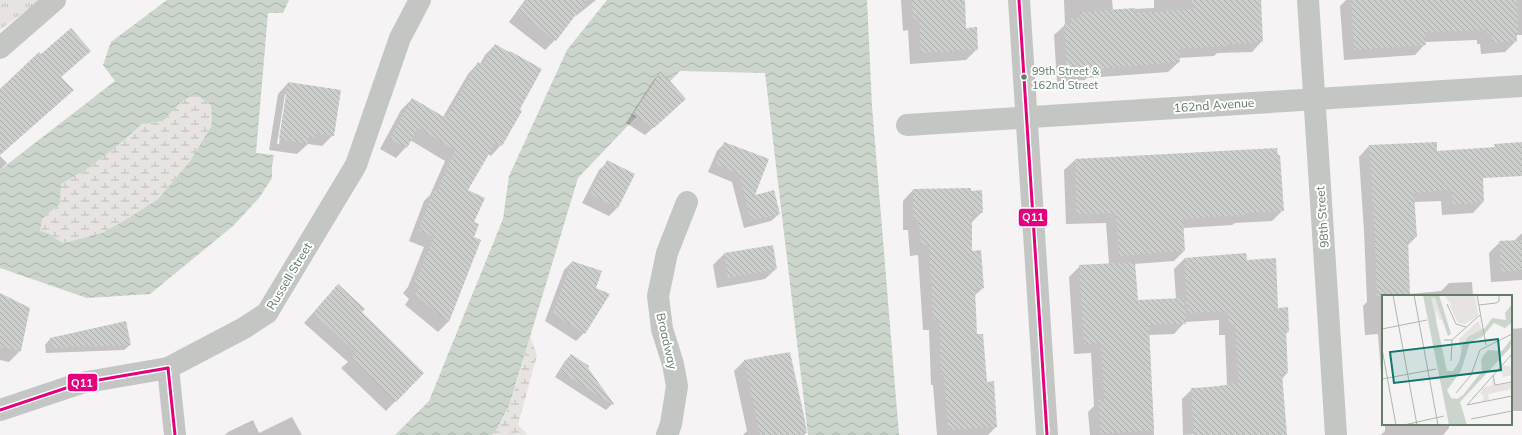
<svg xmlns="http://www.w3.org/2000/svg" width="1522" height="435" font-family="Mulish,sans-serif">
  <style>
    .grass { fill: url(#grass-tufts) }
    .wetland { fill: url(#wetland-marsh) }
    .water { fill: url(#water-waves); fill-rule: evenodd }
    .shadow { fill: #0003; fill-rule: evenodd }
    .building { fill: url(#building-back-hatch) }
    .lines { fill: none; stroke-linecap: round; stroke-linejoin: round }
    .minor { stroke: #c4c6c4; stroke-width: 22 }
    .bus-1-casing { stroke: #fff; stroke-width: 6 }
    .bus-1 { stroke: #e5007d; stroke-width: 3 }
    .bus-dot { fill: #627c68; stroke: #fff; stroke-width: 1.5 }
    .labels { text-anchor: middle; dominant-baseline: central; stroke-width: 4; stroke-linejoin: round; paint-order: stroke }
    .bus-label { font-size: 11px; fill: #627c68; stroke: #fff; text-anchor: start }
    .street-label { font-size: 12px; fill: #627c68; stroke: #fff }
    .inset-road { fill: none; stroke: #adb8af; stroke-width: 1 }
    .view { fill: #0f766e; fill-opacity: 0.15; stroke: #0f766e; stroke-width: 2 }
    .inset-edge { fill: none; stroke: #627c68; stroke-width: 2 }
    .line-badge { stroke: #fff; stroke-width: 1.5 }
    .badge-label { font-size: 11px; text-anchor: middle; font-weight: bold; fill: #fff }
  </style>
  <defs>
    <pattern id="grass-tufts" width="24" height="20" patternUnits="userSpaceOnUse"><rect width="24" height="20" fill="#e6e3e1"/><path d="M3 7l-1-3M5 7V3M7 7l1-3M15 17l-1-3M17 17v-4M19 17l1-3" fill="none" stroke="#bebdba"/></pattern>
    <pattern id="wetland-marsh" width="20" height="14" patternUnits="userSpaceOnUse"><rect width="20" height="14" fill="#e6e3e1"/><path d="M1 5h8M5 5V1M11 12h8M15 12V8" fill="none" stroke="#bebdba"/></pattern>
    <pattern id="water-waves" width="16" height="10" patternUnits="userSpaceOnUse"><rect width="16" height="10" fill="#cbd5cb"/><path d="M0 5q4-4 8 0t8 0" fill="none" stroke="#a8b2a9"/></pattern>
    <pattern id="building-back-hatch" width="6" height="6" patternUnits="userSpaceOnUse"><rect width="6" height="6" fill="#cccecc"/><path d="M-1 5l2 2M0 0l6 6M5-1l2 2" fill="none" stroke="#a9aca9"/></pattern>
  </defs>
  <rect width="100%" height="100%" fill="#f5f3f4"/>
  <polygon class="grass" points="0,0 40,0 0,30"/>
  <g class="wetland">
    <polygon points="194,94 211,105 212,125 190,161 158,199 127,219 102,233 63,243 47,233 40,231 42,219 60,204 61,184 87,169 116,147 142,124 163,121 181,102"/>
    <path d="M530 336 537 355 518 425 528 435H492C512 414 521 365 530 336Z"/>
  </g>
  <g class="water">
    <path d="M167 0H289L283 13H268L256 153 274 155 272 166V178L259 198 233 226 150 294 87 298 0 268V170L115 81 103 65 111 42ZM194 94 211 105 212 125 190 161 158 199 127 219 102 233 63 243 47 233 40 231 42 219 60 204 61 184 87 169 116 147 142 124 163 121 181 102Z"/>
    <polygon points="607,0 867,0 872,106 899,435 808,435 765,73 680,71 578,178 509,406 497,429 492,435 395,435 429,401 503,219 509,176 567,50"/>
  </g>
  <g class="shadow">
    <polygon points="525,0 596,0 576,16 575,14 555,40 545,50 509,22"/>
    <polygon points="901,0 963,0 965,29 977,49 966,60 910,64 908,30 903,31"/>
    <polygon points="1064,0 1112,0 1113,10 1154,8 1154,0 1260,0 1262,41 1252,52 1217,53 1214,56 1178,58 1179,62 1168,72 1087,78 1085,80 1057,82 1054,35 1065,25"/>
    <polygon points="1346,0 1522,0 1522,35 1516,35 1516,41 1505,52 1481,54 1480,44 1477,44 1477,40 1425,42 1425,44 1415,55 1344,60 1340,6"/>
    <polygon points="495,45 519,110 501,145 491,156 488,154 467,191 473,223 473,237 480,240 448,322 438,332 405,305 409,299 403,293 408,287 424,247 409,241 424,201 430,195 445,161 410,140 406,147 396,158 380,149 401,110 412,99 443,117 468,74 478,63 480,64 485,55"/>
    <polygon points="90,51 61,77 72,90 0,155 0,89 39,53 41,55"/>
    <polygon points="661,72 676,107 645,135 626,123 653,81"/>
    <path d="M288 83 333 135 322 146 308 144 297 154 269 150 278 94ZM285 94H287L279 144H277Z"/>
    <polygon points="725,143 753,196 779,214 771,221 744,228 732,182 708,172 717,151"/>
    <polygon points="1369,146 1436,152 1483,202 1473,213 1442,215 1441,201 1413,202 1416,237 1407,246 1409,294 1441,291 1449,283 1472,282 1473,296 1383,296 1383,400 1378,334 1365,335 1363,306 1367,302 1364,231 1359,157"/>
    <polygon points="1276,149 1283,210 1272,221 1235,223 1232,225 1183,228 1184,251 1174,261 1134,264 1137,301 1176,299 1174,269 1184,259 1245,255 1246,261 1277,309 1288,332 1286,334 1287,373 1282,379 1286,435 1238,435 1238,432 1183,435 1182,399 1192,389 1227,385 1225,335 1219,335 1219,320 1185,322 1174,334 1149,335 1154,435 1090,435 1088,412 1094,406 1091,353 1074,354 1069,277 1080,266 1109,264 1106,223 1066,224 1064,170 1075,160"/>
    <polygon points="0,156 7,163 0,170"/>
    <polygon points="608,162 617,208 609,216 582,203 599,170"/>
    <polygon points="913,190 970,192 982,212 971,223 971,252 983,288 974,296 976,335 996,427 988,435 937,435 933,385 931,385 929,330 923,330 918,255 910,256 908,230 903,230 903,201"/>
    <polygon points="1522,233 1522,280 1491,282 1489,253 1500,242 1514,241"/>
    <polygon points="772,246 776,269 765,279 717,288 713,265 724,254"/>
    <polygon points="572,262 595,288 609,295 584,333 576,341 545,321 564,270"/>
    <polygon points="0,294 20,351 9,362 0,360"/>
    <polygon points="329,295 360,312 422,373 386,411 341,368 348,362 304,323"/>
    <polygon points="1522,328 1522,411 1511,411 1511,329"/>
    <polygon points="50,339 130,345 124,350 46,353 45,345"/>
    <polygon points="571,355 586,368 613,403 606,410 555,377 565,361"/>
    <polygon points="744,361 806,433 804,435 743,435 747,431 734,371"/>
    <polygon points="292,417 302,435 225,435 228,432 253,420 259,433"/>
    <polygon points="1385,424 1449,424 1449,428 1443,435 1381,435 1385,431"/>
  </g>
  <g class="building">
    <polygon points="527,0 587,0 556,41 518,11"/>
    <polygon points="912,0 965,0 966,28 977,27 978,50 921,53 919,20 913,20"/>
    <polygon points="1192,0 1261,0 1263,42 1226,44 1226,46 1179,49 1180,62 1096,69 1097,70 1067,72 1064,24 1071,24 1070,19 1081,18 1080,12 1135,8 1136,13 1193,9"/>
    <polygon points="1351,0 1517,0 1518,32 1517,32 1517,41 1492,43 1491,34 1487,34 1487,30 1425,32 1426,45 1354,50"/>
    <polygon points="71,28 91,51 61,77 74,90 0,155 0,89 39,52 41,54"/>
    <polygon points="495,44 509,52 510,51 542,69 520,109 522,111 502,146 496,142 468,190 485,198 474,222 479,224 474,237 481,240 449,322 414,294 419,288 412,282 418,276 434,237 418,230 434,190 437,191 455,150 418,128 407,148 390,139 412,98 446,118 478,62 483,65"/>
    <polygon points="661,71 686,99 654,128 633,114"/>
    <polygon points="288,82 341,90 334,136 316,133 315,138 309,137 308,144 279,139"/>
    <polygon points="724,142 769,159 755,195 774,190 780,214 751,221 739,174 716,164"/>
    <polygon points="1437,142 1437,151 1495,147 1494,144 1522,142 1522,176 1483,178 1484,202 1452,205 1452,190 1414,193 1417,237 1408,238 1410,296 1377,296 1374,220 1369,145"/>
    <polygon points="1277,148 1278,155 1280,155 1284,211 1244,213 1244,215 1183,219 1185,251 1119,256 1116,213 1076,214 1075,159"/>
    <polygon points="607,160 635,174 618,208 590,194"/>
    <polygon points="971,188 971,191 982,190 983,213 972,213 972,251 981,250 984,288 975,289 977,334 983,334 987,382 994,381 997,427 948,430 944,375 941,375 939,319 933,320 929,245 921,245 919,220 913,220 913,189"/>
    <polygon points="1522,240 1522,270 1501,272 1499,241"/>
    <polygon points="773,245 777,269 728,278 724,253"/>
    <polygon points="1246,253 1247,260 1276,258 1278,308 1288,307 1289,332 1286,332 1288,373 1282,374 1287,435 1194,435 1191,388 1213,387 1238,383 1235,325 1229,325 1228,311 1187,313 1184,258"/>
    <polygon points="572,261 602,271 596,288 610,294 585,334 553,313"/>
    <polygon points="1135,262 1138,300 1184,298 1186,324 1149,325 1154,430 1101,434 1098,400 1104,399 1101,343 1084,344 1079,265"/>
    <polygon points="338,284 365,309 362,312 424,373 396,402 350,358 356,352 313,313"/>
    <polygon points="0,293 30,308 21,351 0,347"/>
    <polygon points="126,321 131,345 51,348 50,338"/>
    <polygon points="790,352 804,416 807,433 793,435 760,435 744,360"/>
    <polygon points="571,354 589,366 588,368 614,404 613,405 560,371"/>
  </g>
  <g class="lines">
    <g class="minor">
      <polyline points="1019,0 1047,435"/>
      <polyline points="1308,0 1336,435"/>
      <polyline points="0,48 55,0"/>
      <polyline points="907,125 1522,86"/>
      <polyline points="168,368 175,435"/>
      <polyline points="0,410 81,383 168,368 244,328 267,313 356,165 400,38 420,0"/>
      <polyline points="667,435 671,424 677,386 673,364 662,329 658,296 667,253 687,202"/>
    </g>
    <defs>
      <g id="bus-1">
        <polyline points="1019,0 1047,435"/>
        <polyline points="168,368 175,435"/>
        <polyline points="0,410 81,383 168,368"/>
      </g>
    </defs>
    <use href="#bus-1" class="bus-1-casing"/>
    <use href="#bus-1" class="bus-1"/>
  </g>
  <circle class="bus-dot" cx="1024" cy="77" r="3.5"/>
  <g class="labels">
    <g class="bus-label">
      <text x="1032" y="71">99th Street &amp;<tspan x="1032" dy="14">162nd Street</tspan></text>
    </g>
    <g class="street-label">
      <text transform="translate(1214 105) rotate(-4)">162nd Avenue</text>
      <text transform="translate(1322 217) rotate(-94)">98th Street</text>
      <text transform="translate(289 276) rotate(-59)">Russell Street</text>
      <text transform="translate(667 341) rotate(77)">Broadway</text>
    </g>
  </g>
  <g transform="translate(1382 295)">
    <rect width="130" height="130" fill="#f5f3f4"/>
    <path d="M93 0 96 21 83 29 76 28 66 7 69 11 82 9ZM121 71H128L130 80 121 82 119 76H116ZM111 83 112 90 130 88V94L106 99 107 105 100 107 102 102 98 98 102 92 109 91Z" fill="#e6e3e1"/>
    <path d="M62 0H92L80 11 71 12ZM49 2 53 3 60 24 58 25 53 12 55 24 52 25ZM96 26 100 35 87 41 79 56 77 44Z" fill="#e6e3e1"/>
    <path d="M41 0H57L69 39 66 41 53 3 49 2 65 76H71L77 67 81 49 87 41 103 33 110 23 124 25 123 18 130 9 129 28 123 33 112 28 100 42 88 47 79 76 65 95 69 103 75 104 81 100 100 76 99 65 101 61 106 55 120 56 130 43 128 53 78 107 85 130H67Z" fill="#cbd5cb"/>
    <path class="inset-road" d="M11 0 35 130M32 0 56 130M95 0 104 50M65 9 74 29 84 32M97 10 114 8 117 6V0M0 34 45 25M62 45H70L99 19M0 54 14 130M69 66 70 45M111 80 113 90 130 87M0 84 54 74M74 98 89 80 98 55 130 39M85 110 130 59M85 110 130 101M89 124 130 116M22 130 62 121"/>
    <path class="view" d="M116 44 119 75 12 88 8 57Z"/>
    <rect width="130" height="130" class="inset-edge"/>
  </g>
  <g class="line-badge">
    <rect x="1018" y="208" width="30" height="19" rx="4" fill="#e5007d"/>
    <rect x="67" y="373" width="31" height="19" rx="4" fill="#e5007d"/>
  </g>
  <g class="badge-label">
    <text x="1033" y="221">Q11</text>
    <text x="82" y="387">Q11</text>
  </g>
</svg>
